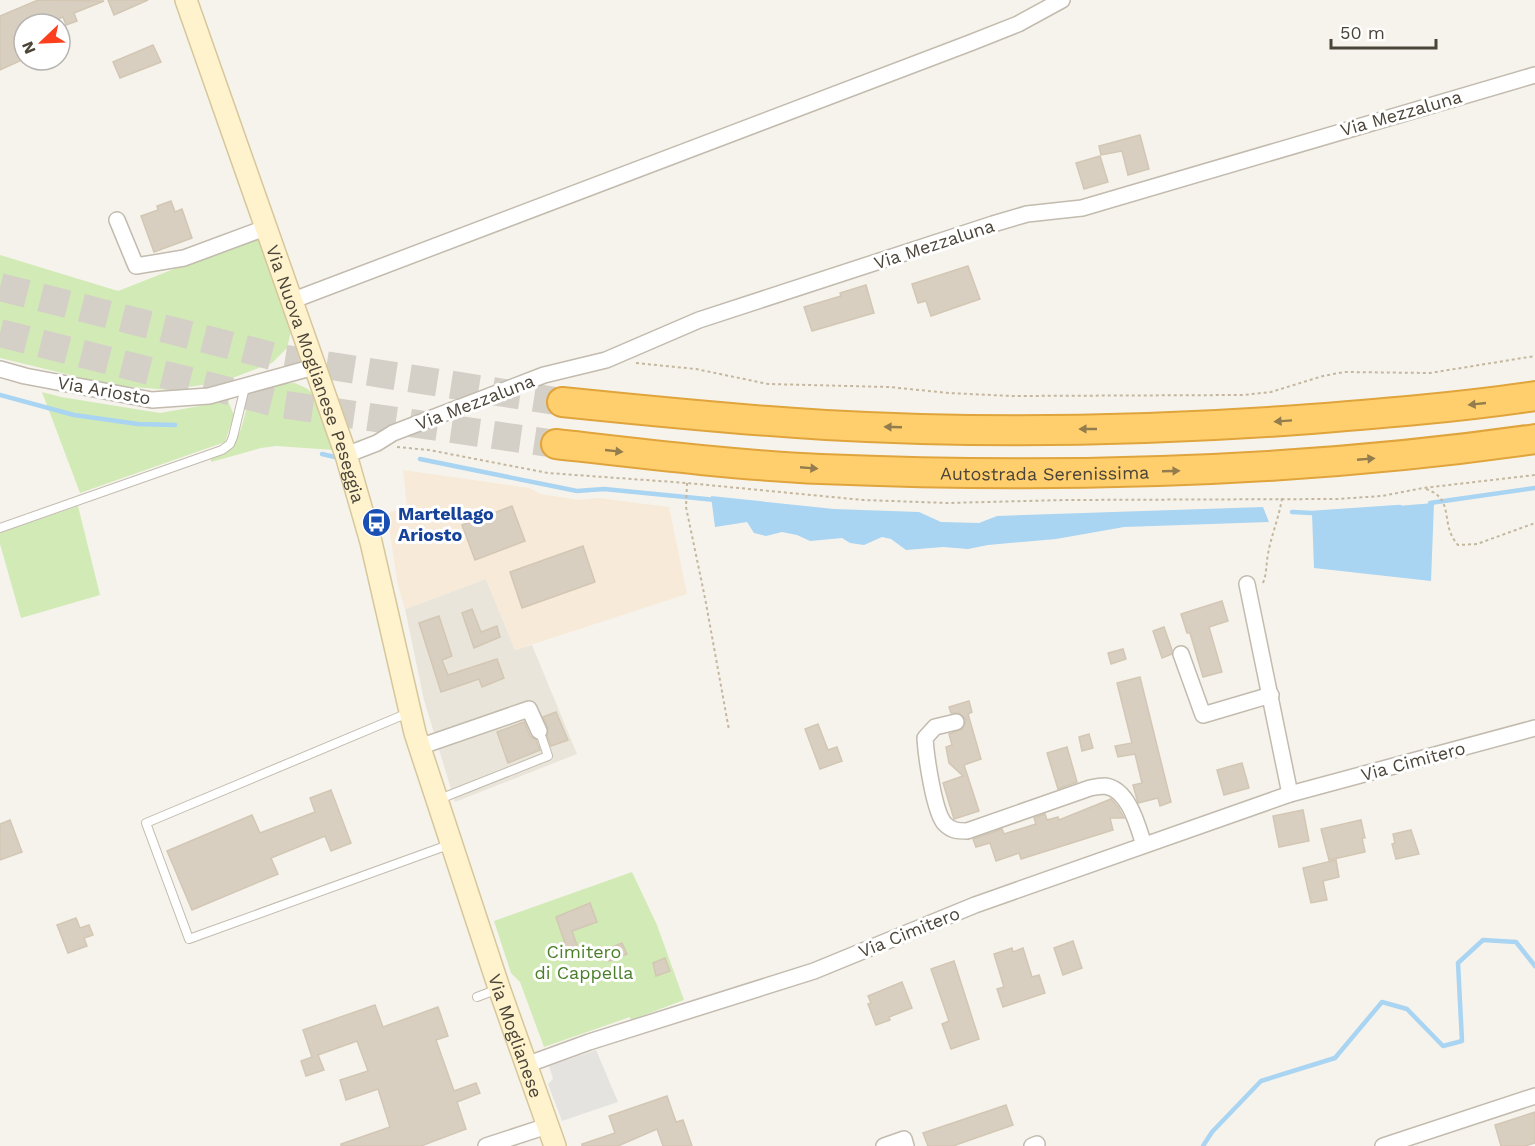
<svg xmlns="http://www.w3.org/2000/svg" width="1535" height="1146" font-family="'Work Sans',sans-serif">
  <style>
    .residential { fill: #eae5da }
    .commercial { fill: #f7ead8 }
    .green { fill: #d2eab5 }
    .parking { fill: #e5e3e0 }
    .water { fill: #a9d4f2 }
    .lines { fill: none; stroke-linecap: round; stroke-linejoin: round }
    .stream { stroke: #a9d4f2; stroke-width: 4.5 }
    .building { fill: #d8cfc1; stroke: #d3c7b4; stroke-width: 1.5 }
    .highway-tunnel { stroke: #d4d0c8; stroke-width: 28; stroke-dasharray: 28 14; stroke-linecap: butt }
    .lane-casing { stroke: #c2bbae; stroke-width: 10 }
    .street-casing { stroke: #c2bbae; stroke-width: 18 }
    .secondary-casing { stroke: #d6c79b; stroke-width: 24 }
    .highway-casing { stroke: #e0a43c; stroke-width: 32 }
    .path { stroke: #c4b79f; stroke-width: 2; stroke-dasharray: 3 3; stroke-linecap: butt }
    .lane { stroke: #fff; stroke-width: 8 }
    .street { stroke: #fff; stroke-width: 15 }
    .secondary { stroke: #fff3cd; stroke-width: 21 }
    .highway { stroke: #ffcf6e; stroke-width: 28 }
    .oneway { fill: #937c4e }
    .labels { text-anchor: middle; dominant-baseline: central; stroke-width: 6; stroke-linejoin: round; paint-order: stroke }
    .street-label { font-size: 18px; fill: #4b4439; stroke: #fff }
    .transit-label { font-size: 18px; font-weight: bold; fill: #164399; stroke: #fff; text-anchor: start }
    .park-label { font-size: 18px; fill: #4a7f2a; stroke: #fff }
  </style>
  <rect width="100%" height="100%" fill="#f6f3ec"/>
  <polygon class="residential" points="486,579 515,650 532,645 577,754 455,802 424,700 405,609"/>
  <polygon class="commercial" points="403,470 529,488 540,494 580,500 598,498 669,507 687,594 515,650 486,579 405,609 398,586 387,514 407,506"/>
  <g class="green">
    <polygon points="258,236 291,331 287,348 272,363 222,382 168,390 111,385 0,358 0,255 118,291"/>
    <path d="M295 383 308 389 317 399 334 450 276 446 261 448 211 462V459C247 438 239 428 251 393L276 384Z"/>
    <polygon points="42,392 61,397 160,413 228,401 234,415 225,442 80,493"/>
    <polygon points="78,506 100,595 21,618 0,544 0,533"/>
    <polygon points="632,872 657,925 684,1000 631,1020 630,1017 544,1047 520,982 511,973 494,921"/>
  </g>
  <polygon class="parking" points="596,1050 618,1102 562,1121 548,1084 553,1079 549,1066"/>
  <g class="water">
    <polygon points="711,496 834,509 919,512 941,522 979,523 997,516 1263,507 1269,522 1124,527 1056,539 988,545 968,549 943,547 906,550 891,539 882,537 864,545 850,543 842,538 810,541 797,535 782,532 766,536 754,533 747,522 715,527"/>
    <polygon points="1434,503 1431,581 1314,568 1312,513"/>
  </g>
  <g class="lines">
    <g class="stream">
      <polyline points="0,395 74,415 138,424 175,425"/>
      <polyline points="322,454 335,457"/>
      <polyline points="420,459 577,491 604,489 716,500"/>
      <polyline points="1430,503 1535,488"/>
      <polyline points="1292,512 1312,513 1400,507"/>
      <polyline points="1203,1146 1212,1132 1261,1081 1335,1058 1382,1002 1407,1009 1443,1046 1462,1041 1458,963 1483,940 1516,942 1535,966"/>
    </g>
  </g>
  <g class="building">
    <polygon points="38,0 104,1 74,13 77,21 66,25 63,17 46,24 24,24 24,59 0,70 0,16"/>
    <polygon points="108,0 148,0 114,15"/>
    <polygon points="153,45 161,62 120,78 113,62"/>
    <polygon points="1140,135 1149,169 1128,175 1122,151 1101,155 1099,146"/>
    <polygon points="1100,156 1108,182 1084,189 1076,163"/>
    <polygon points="171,201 175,212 182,209 192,238 154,252 141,216 158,210 157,206"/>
    <polygon points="968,266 980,299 931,316 926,301 918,303 912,284"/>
    <polygon points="866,285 874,313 812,331 804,307 841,296 840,293"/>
    <polygon points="512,506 525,541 475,560 462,525"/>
    <polygon points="583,546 595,582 522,608 510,572"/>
    <polygon points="1222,601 1228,621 1209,627 1222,672 1203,677 1190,633 1187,633 1181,614"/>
    <polygon points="472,609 481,632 497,626 500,637 474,648 462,613"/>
    <polygon points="439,616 452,656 442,660 448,675 497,659 504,678 482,687 479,679 441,692 419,623"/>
    <polygon points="1164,627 1172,650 1172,654 1162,658 1153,631"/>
    <polygon points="1123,649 1126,659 1111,664 1108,653"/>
    <polygon points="1140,677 1171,802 1160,806 1158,798 1138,803 1133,785 1142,783 1135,754 1118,757 1115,746 1132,743 1117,683"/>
    <polygon points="969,701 972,712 968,714 981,759 964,765 979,811 954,819 943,783 963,776 949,763 946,747 952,745 949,734 962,729 966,720 959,713 951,713 949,707"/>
    <polygon points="556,712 568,740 551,746 547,736 548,728 543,717"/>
    <polygon points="524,722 530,736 536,740 540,750 508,763 497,732"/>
    <polygon points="818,724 828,750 837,747 842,761 820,769 805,729"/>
    <polygon points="1089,734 1093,748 1082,751 1079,737"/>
    <polygon points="1067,747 1077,782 1058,789 1047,753"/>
    <polygon points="1242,763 1249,788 1224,795 1217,770"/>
    <polygon points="331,790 351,843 331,851 325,836 271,858 278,874 192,910 167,851 252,815 260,833 315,812 310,798"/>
    <polygon points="1111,799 1118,807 1124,818 1110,818 1113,830 1021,859 1019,853 996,861 990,843 976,847 973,839 1002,829 1004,834 1036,824 1034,818 1045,814 1047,820 1058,817 1059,820"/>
    <polygon points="1303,810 1309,841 1279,847 1273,816"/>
    <polygon points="10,820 22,852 0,860 0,824"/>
    <polygon points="1361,820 1365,838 1362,838 1365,852 1329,860 1321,829"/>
    <polygon points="1411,830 1419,854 1396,859 1392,844 1395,843 1393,834"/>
    <polygon points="1336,860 1339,877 1323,881 1327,900 1311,903 1303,868"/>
    <polygon points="590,903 597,922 572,931 578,948 568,952 556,917"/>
    <polygon points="76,918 80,928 89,925 93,935 84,938 87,946 68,953 57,925"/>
    <polygon points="1073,941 1082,968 1063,975 1054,948"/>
    <polygon points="622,943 627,954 609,961 605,950"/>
    <polygon points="1012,948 1013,952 1023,948 1032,977 1039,975 1045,993 1003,1007 997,989 1004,987 994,954"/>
    <polygon points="665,958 670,971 656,976 653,963"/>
    <polygon points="954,961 979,1039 951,1049 942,1024 949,1021 931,969"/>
    <polygon points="902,982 912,1008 889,1017 890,1020 876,1025 868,1004 871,1003 868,996"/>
    <polygon points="375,1005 383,1027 438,1007 448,1036 436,1040 454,1091 476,1083 480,1093 457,1102 466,1129 421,1146 341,1146 341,1144 390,1127 378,1089 346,1100 340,1080 368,1071 357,1041 318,1055 324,1070 306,1076 301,1061 312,1057 303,1030"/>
    <polygon points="667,1096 676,1122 683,1120 692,1146 663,1146 657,1129 618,1146 582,1146 582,1144 615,1133 609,1116"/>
    <polygon points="1006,1105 1013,1125 953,1146 928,1146 923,1133"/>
    <polygon points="1535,1112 1535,1143 1525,1146 1501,1146 1495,1125"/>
  </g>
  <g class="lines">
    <g class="highway-tunnel">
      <polyline points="0,287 280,358 562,402"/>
      <polyline points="0,333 280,404 556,444"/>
    </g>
    <defs>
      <g id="lane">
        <polyline points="0,528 222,450 230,444 233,437 245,387"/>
        <polyline points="408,713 146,823 189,939 451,844"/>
        <polyline points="437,800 548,756 542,738"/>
        <polyline points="477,997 498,989"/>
      </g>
      <g id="street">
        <polyline points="117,220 136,266 184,258 265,228"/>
        <polyline points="291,301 970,43 1018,24 1062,0"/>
        <polyline points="0,369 25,376 152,400 209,396 314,367"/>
        <polyline points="346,455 377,443 393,433 544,375 606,360 699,320 993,224 1027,214 1082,208 1535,75"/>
        <polyline points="1247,584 1290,794"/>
        <polyline points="1181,654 1203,715 1271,695"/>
        <path d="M956 722 935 727 925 738C926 755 934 813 945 824 952 831 958 831 967 831L1090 788C1095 787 1101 786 1105 786 1129 789 1138 827 1144 845"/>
        <polyline points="419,747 529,709 539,731"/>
        <polyline points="526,1065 589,1042 814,971 975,905 1290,794 1535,728"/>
        <polyline points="486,1146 547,1126"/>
        <polyline points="884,1146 904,1139 906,1146"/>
        <polyline points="1032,1146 1037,1144"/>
        <polyline points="1383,1146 1535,1096"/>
      </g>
      <g id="secondary">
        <path id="s1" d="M186 0 346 455 371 542 415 733 499 988 555 1146"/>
      </g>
      <g id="highway">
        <path d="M562 402C650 411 738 420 826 425 987 434 1150 431 1311 419 1386 413 1461 407 1535 396"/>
        <path id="s2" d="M556 444C644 454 733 465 821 469 1059 479 1299 473 1535 439"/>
      </g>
    </defs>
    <use href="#lane" class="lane-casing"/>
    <use href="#street" class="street-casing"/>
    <use href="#secondary" class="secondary-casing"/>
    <use href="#highway" class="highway-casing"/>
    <g class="path">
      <polyline points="636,363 696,369 768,384 889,387 949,393 1012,396 1243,395 1271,392 1323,376 1344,372 1430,373 1535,356"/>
      <polyline points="397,447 429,450 548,473 687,483 863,500 948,503 1065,500 1337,499 1382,496 1423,488 1535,475"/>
      <polyline points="687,483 686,507 705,598 729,730"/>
      <path d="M1426 489C1456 499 1439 524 1458 545L1477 544 1535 523"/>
      <path d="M1263 583C1267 573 1266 564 1268 554 1271 536 1279 518 1282 498"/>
    </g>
    <use href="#lane" class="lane"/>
    <use href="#street" class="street"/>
    <use href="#secondary" class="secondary"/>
    <use href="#highway" class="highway"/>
  </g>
  <defs><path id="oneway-solid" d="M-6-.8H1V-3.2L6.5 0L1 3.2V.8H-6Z" transform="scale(1.5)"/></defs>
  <g class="oneway">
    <use href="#oneway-solid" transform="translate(1477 404) rotate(174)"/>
    <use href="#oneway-solid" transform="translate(1283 421) rotate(176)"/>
    <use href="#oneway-solid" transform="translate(893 427) rotate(-178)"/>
    <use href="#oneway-solid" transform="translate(1088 429) rotate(180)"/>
    <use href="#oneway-solid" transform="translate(614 451) rotate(6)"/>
    <use href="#oneway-solid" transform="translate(1366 459) rotate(-5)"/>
    <use href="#oneway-solid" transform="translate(809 468) rotate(5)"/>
    <use href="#oneway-solid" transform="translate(1171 471) rotate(-2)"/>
  </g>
  <defs>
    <symbol id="bus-disc" viewBox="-11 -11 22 22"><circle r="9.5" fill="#1a4fb4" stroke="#fff"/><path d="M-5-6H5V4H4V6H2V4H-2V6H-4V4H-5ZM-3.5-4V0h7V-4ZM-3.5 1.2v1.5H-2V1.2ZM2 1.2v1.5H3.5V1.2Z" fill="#fff"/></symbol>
  </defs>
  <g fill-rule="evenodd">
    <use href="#bus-disc" x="360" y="506" width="33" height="33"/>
  </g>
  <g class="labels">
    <g class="street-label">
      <text transform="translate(1401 113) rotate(-16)">Via Mezzaluna</text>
      <text transform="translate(934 244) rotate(-18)">Via Mezzaluna</text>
      <text stroke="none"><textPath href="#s1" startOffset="396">Via Nuova Moglianese Peseggia</textPath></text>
      <text transform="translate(104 390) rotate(10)">Via Ariosto</text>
      <text transform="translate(475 402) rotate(-21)">Via Mezzaluna</text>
      <text stroke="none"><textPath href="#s2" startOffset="490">Autostrada Serenissima</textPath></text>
      <text transform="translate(1413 761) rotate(-15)">Via Cimitero</text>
      <text transform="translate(909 932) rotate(-22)">Via Cimitero</text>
      <text stroke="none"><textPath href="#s1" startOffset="1088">Via Moglianese</textPath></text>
    </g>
    <g class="transit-label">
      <text x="398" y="513">Martellago<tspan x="398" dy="21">Ariosto</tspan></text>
    </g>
    <g class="park-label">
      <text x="584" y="951">Cimitero<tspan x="584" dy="21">di Cappella</tspan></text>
    </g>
  </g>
  <g transform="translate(42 42) rotate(247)"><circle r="28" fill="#ffffff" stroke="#b7b4b0" stroke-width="1.5"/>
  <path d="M0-4.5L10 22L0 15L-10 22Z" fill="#fc3f1d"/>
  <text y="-9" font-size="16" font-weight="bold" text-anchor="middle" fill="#4b4439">N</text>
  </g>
  <path d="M1331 39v9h105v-9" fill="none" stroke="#4b4439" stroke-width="3"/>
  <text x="1340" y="39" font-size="18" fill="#4b4439" stroke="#ffffff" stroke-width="4.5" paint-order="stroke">50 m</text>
</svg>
